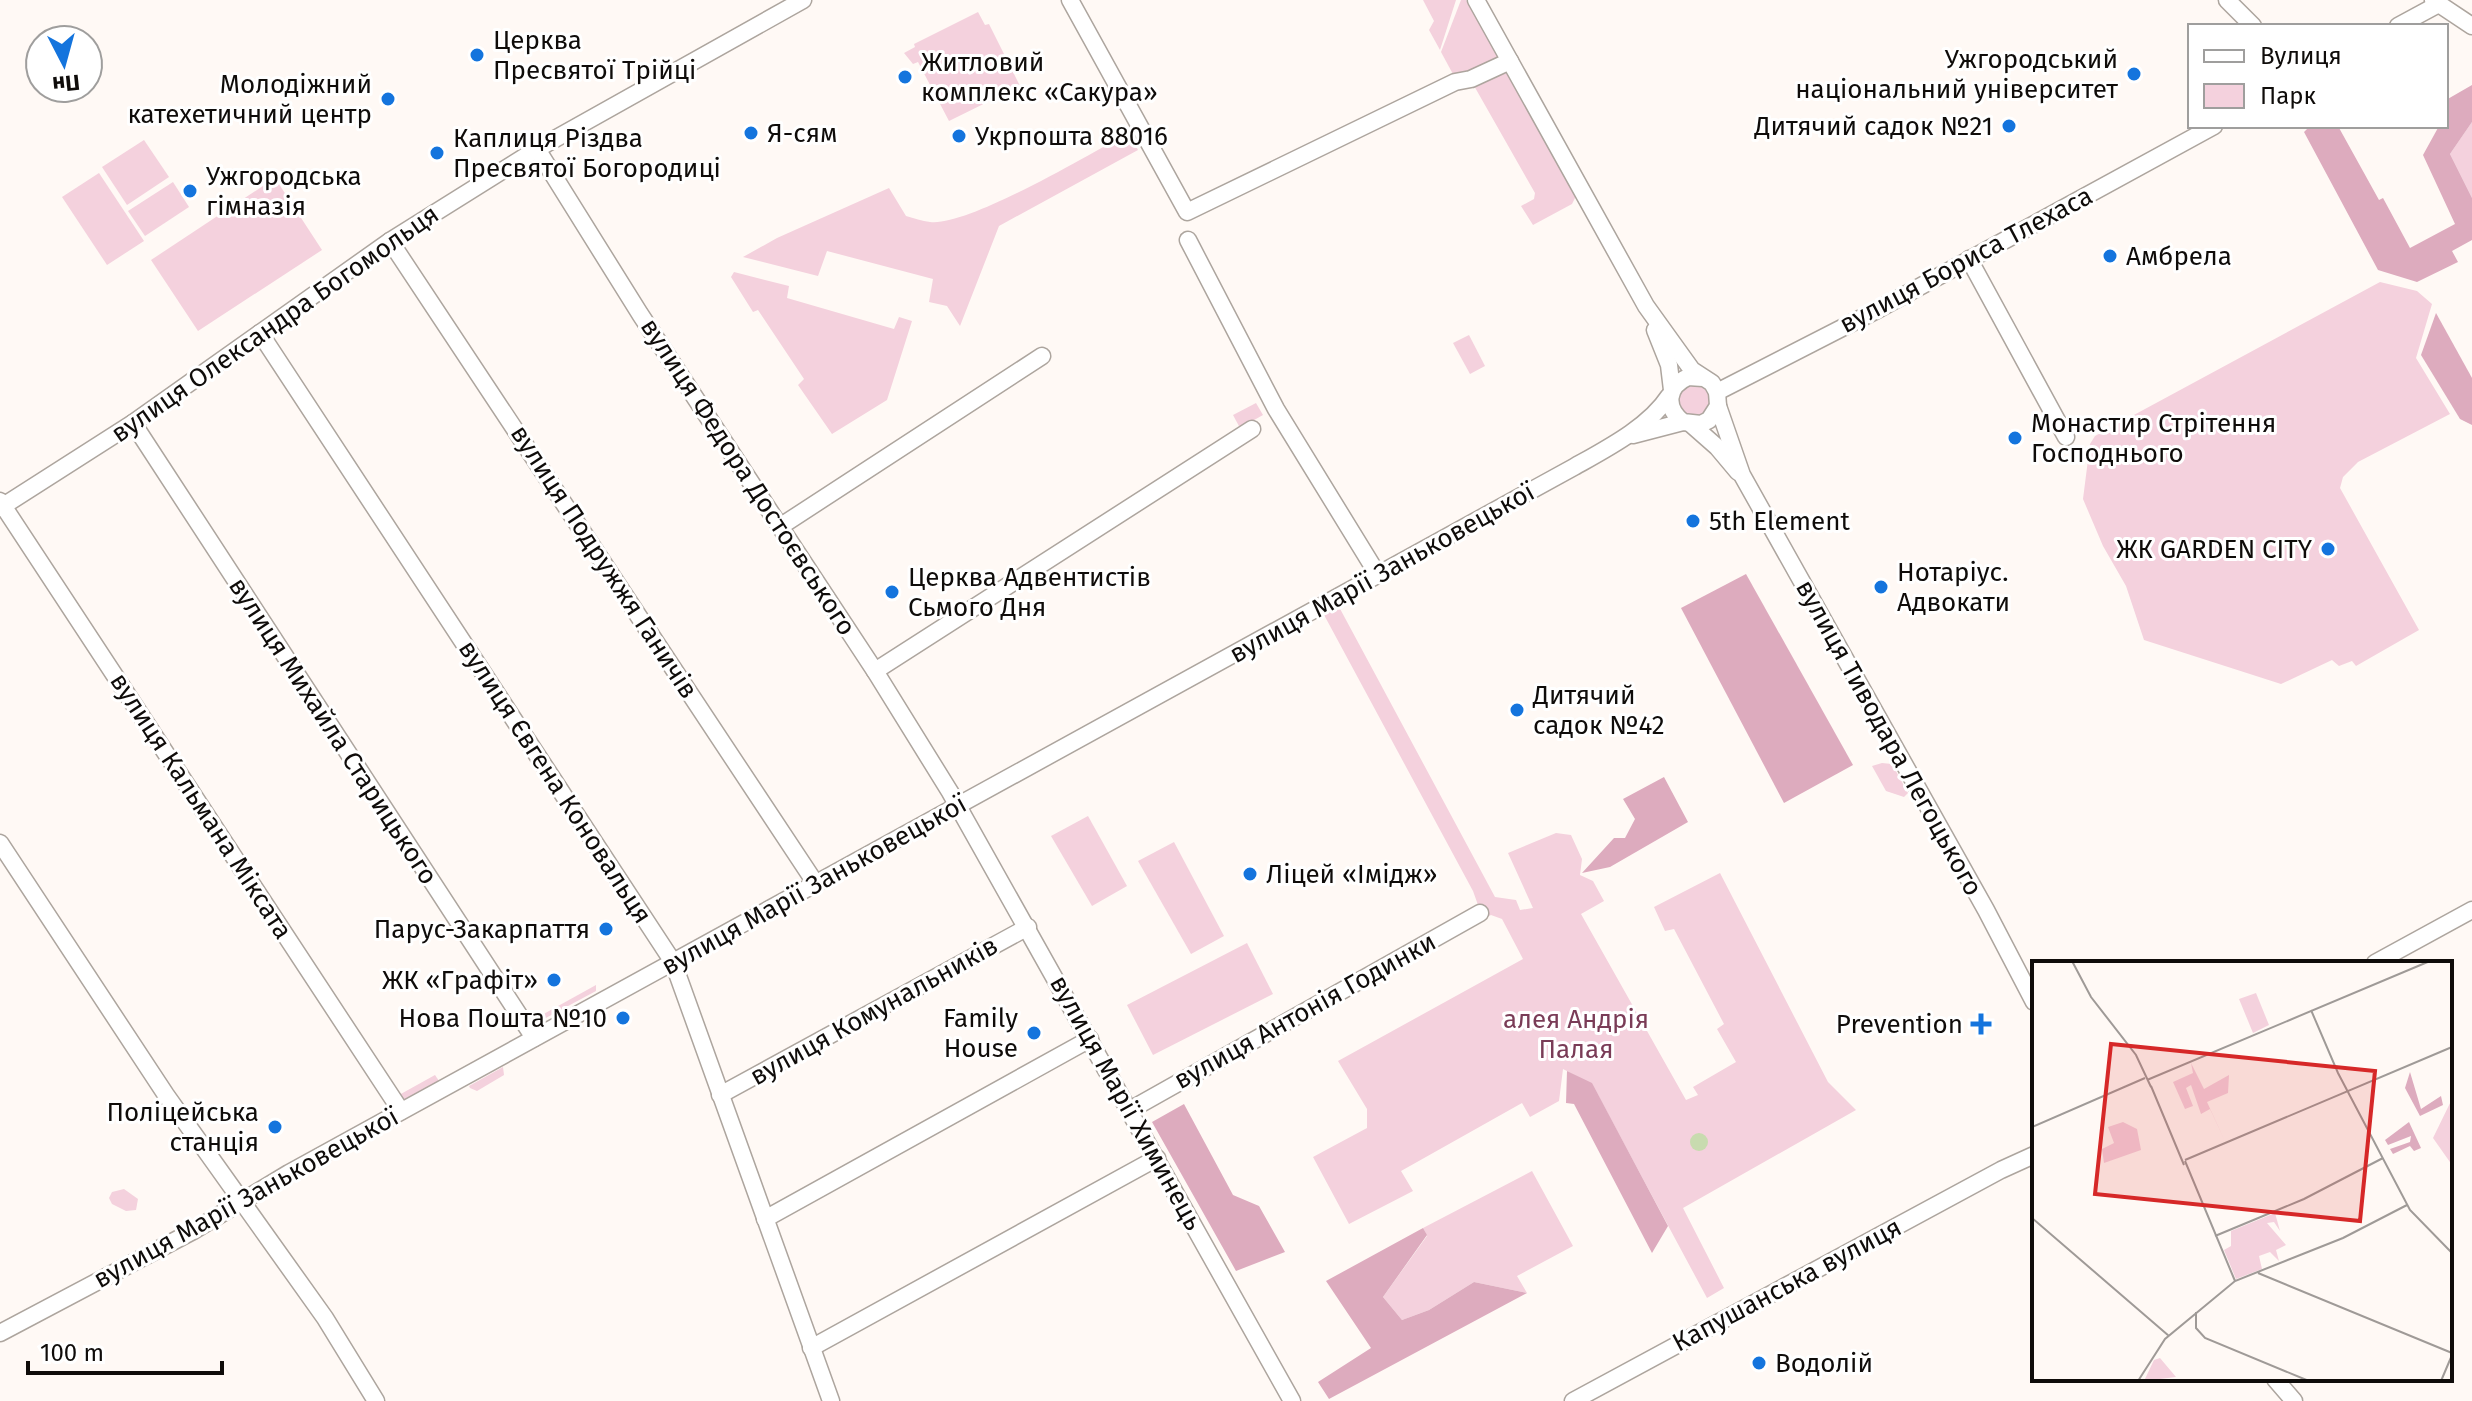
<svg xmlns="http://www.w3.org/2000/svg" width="2472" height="1401" font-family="'Fira Sans',sans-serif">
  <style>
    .green { fill: #f4d1dd }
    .forest { fill: #ddabbe }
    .water { fill: #c8dbaf }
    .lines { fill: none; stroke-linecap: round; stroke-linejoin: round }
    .minor-casing { stroke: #ada59e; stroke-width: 19 }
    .minor { stroke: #fff; stroke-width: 16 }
    .poi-dot { fill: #1474dd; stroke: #fff; stroke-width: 3 }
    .labels { text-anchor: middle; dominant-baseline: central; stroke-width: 6; stroke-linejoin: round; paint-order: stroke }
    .poi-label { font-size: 26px; fill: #0f0c0a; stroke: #fff; text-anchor: start }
    .street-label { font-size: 26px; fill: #0f0c0a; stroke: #fff }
    .park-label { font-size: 26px; fill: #7a3c57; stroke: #fff }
    .inset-road { fill: none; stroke: #9f9a97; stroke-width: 2 }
    .view { fill: #d62828; fill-opacity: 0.15; stroke: #d62828; stroke-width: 4 }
    .inset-edge { fill: none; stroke: #0f0c0a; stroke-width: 4 }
  </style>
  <rect width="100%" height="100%" fill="#fff9f5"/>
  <g class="green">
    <polygon points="1423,0 1456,0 1440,50 1429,30 1434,21"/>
    <polygon points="1461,0 1466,0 1498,56 1496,60 1457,77 1454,76 1441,52"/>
    <polygon points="978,12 985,25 989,24 1020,86 949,121 918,62 913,64 904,53 915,47 914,44"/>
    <polygon points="1500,72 1508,74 1576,196 1572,204 1533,225 1521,206 1534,199 1535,193 1473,84"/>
    <polygon points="2472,122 2472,198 2450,154"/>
    <path d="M1129 133 1138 150 999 226 960 326 947 306 929 302 933 279 827 251 818 276 743 257 777 238 889 188 906 216C914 218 922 221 930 222 968 227 1091 153 1129 133Z"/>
    <polygon points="144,140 169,177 127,205 102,167"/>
    <polygon points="99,173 144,241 107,265 62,197"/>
    <polygon points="275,178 322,250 198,331 151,260"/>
    <polygon points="173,182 189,207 145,236 128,211"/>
    <polygon points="734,272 789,286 787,298 894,329 899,317 912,321 887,400 832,434 798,385 804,379 758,310 753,312 731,277"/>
    <polygon points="2380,282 2417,291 2432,304 2416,358 2450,414 2358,462 2343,477 2340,488 2419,630 2356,666 2352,661 2339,666 2332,660 2281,684 2144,640 2126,586 2103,546 2083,499 2090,444 2095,436"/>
    <polygon points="1469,335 1485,366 1470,374 1453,343"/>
    <circle cx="1694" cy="400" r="17"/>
    <polygon points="1256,403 1263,415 1240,428 1233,415"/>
    <polygon points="1338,605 1495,897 1516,900 1520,910 1533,908 1508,853 1556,833 1571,835 1582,859 1580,875 1593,881 1604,901 1581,914 1686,1100 1698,1095 1693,1087 1736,1062 1717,1029 1724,1024 1674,929 1665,931 1654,907 1720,873 1828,1082 1856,1110 1683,1208 1724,1288 1707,1298 1592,1084 1563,1069 1559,1101 1530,1117 1522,1103 1401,1171 1413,1191 1349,1224 1313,1157 1367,1128 1367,1109 1338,1061 1523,959 1502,919 1491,915 1483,919 1473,891 1323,613"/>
    <polygon points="1882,763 1892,764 1908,793 1904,797 1886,791 1872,766"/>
    <polygon points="1088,816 1127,886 1092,906 1051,836"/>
    <polygon points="1174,842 1224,936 1191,954 1138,861"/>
    <polygon points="1247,943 1273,994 1153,1055 1127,1005"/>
    <polygon points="596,985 596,991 542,1020 540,1016"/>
    <polygon points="503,1067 504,1075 477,1091 470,1088 469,1086"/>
    <polygon points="435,1075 439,1081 403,1101 399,1095"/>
    <polygon points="1532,1171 1573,1246 1517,1276 1527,1293 1474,1282 1429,1310 1402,1320 1383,1297 1427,1236 1423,1228"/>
    <polygon points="124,1189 138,1199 136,1210 126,1211 112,1204 109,1198 112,1192"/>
  </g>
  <g class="forest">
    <polygon points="2472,85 2472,122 2450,154 2472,198 2472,240 2452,251 2458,262 2417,282 2378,270 2304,132 2310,126 2338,126 2379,200 2383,198 2410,248 2455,224 2423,155 2439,126 2446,126 2446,100"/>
    <polygon points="2436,313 2472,378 2472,425 2460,419 2421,355"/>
    <polygon points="1746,574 1853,765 1784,803 1681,608"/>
    <polygon points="1664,777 1688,822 1610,867 1582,873 1614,838 1625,838 1635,819 1623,799"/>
    <polygon points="1567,1071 1592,1083 1668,1226 1652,1253 1574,1104 1566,1103"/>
    <polygon points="1184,1104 1233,1195 1259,1206 1285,1252 1236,1271 1152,1122"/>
    <polygon points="1423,1228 1427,1235 1383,1297 1402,1320 1429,1310 1474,1282 1527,1293 1329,1399 1318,1382 1371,1348 1326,1281"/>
  </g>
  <circle class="water" cx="1699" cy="1142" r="9"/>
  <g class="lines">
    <defs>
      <g id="minor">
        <polyline points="1070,0 1187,212 1455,82 1471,79 1510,61"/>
        <path d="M1476 0 1646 306 1692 370 1712 383 1717 392 1718 406 1709 420 1701 424 1683 422C1665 408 1666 387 1688 377L1703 378"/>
        <polyline points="2227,0 2253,26"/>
        <polyline points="2433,0 2472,26"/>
        <polyline points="2398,26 2437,5"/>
        <polyline points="537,149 640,314 875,671 950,792 1292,1401"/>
        <polyline points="1188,240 1276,409 1378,575"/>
        <polyline points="390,241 816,884"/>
        <polyline points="1969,259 2066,437"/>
        <polyline points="1655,330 1669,365 1672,390"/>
        <polyline points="260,333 673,962 831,1401"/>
        <polyline points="1717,392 1879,309 2214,126"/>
        <polyline points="1718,406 1742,475 1986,910 2034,1002"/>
        <polyline points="133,423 534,1038"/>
        <polyline points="1692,425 1717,447 1738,472"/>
        <polyline points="1633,435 1683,422"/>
        <polyline points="0,501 401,1111"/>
        <polyline points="0,508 133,423 390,241 537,149 803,0"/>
        <polyline points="781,526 1042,356"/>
        <polyline points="875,671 1252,429"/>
        <polyline points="0,843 166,1095 325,1318 376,1401"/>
        <polyline points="2375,963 2472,910"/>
        <polyline points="720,1095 1028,927"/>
        <polyline points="1130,1110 1480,913"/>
        <polyline points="765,1219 1090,1039"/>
        <path d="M0 1333 193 1231 289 1173 1574 467C1606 449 1649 427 1669 396"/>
        <polyline points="811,1348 1157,1158"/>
        <polyline points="2275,1379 2294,1401"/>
        <polyline points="1573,1401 2001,1170 2034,1155"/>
      </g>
    </defs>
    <use href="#minor" class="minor-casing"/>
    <use href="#minor" class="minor"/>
  </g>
  <g class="poi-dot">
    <circle cx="477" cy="55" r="8"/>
    <circle cx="2134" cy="74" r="8"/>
    <circle cx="905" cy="77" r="8"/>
    <circle cx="388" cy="99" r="8"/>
    <circle cx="2009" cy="126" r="8"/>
    <circle cx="751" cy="133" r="8"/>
    <circle cx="959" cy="136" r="8"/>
    <circle cx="437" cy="153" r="8"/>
    <circle cx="190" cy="191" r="8"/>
    <circle cx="2110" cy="256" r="8"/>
    <circle cx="2015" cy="438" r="8"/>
    <circle cx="1693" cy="521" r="8"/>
    <circle cx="2328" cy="549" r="8"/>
    <circle cx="1881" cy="587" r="8"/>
    <circle cx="892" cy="592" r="8"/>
    <circle cx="1517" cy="710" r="8"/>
    <circle cx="1250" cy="874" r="8"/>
    <circle cx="606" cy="929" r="8"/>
    <circle cx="554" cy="980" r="8"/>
    <circle cx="623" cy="1018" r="8"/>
    <path d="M1977 1012h8v8h8v8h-8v8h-8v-8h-8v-8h8z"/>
    <circle cx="1034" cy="1033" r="8"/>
    <circle cx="275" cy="1127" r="8"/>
    <circle cx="1759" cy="1363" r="8"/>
  </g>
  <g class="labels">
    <g class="poi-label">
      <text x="493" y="40">Церква<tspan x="493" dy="30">Пресвятої Трійці</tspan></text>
      <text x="2118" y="59" text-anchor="end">Ужгородський<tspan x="2118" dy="30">національний університет</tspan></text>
      <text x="921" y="62">Житловий<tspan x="921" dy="30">комплекс «Сакура»</tspan></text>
      <text x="372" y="84" text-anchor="end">Молодіжний<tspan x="372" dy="30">катехетичний центр</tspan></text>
      <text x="1993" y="126" text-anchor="end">Дитячий садок №21</text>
      <text x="767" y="133">Я-сям</text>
      <text x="975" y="136">Укрпошта 88016</text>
      <text x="453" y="138">Каплиця Різдва<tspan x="453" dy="30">Пресвятої Богородиці</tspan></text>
      <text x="206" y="176">Ужгородська<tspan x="206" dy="30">гімназія</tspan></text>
      <text x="2126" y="256">Амбрела</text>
      <text x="2031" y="423">Монастир Стрітення<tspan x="2031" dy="30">Господнього</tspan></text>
      <text x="1709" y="521">5th Element</text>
      <text x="2312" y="549" text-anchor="end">ЖК GARDEN CITY</text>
      <text x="1897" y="572">Нотаріус.<tspan x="1897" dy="30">Адвокати</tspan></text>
      <text x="908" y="577">Церква Адвентистів<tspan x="908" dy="30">Сьмого Дня</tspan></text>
      <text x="1533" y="695">Дитячий<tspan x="1533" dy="30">садок №42</tspan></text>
      <text x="1266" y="874">Ліцей «Імідж»</text>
      <text x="590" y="929" text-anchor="end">Парус-Закарпаття</text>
      <text x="538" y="980" text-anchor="end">ЖК «Графіт»</text>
      <text x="607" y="1018" text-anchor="end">Нова Пошта №10</text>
      <text x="1018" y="1018" text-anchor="end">Family<tspan x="1018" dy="30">House</tspan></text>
      <text x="1963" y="1024" text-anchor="end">Prevention</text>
      <text x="259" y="1112" text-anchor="end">Поліцейська<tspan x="259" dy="30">станція</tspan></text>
      <text x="1775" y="1363">Водолій</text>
    </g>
    <g class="street-label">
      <text transform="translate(1966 260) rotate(-28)">вулиця Бориса Тлехаса</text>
      <text transform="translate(275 324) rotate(-35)">вулиця Олександра Богомольця</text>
      <text transform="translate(748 477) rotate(57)">вулиця Федора Достоєвського</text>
      <text transform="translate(604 562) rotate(57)">вулиця Подружжя Ганичів</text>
      <text transform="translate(1382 573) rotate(-29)">вулиця Марії Заньковецької</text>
      <text transform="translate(333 731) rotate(57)">вулиця Михайла Старицького</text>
      <text transform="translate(1889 738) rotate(61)">вулиця Тиводара Легоцького</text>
      <text transform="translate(555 782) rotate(57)">вулиця Євгена Коновальця</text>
      <text transform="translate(201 806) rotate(57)">вулиця Кальмана Міксата</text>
      <text transform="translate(814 885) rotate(-29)">вулиця Марії Заньковецької</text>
      <text transform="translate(874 1011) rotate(-29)">вулиця Комунальників</text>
      <text transform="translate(1305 1011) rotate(-29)">вулиця Антонія Годинки</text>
      <text transform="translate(1126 1103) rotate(61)">вулиця Марії Химинець</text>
      <text transform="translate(246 1198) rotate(-29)">вулиця Марії Заньковецької</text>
      <text transform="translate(1787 1285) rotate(-28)">Капушанська вулиця</text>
    </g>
    <g class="park-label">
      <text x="1576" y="1019">алея Андрія<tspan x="1576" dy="30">Палая</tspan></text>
    </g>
  </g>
  <g transform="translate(2032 961)">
    <rect width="420" height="420" fill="#fff9f5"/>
    <path d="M224 32 237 64 221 72 207 38ZM159 102 172 128 197 114 196 132 175 141 193 180 178 148 169 153 159 124 154 127 161 145 153 148 141 121 161 112ZM420 138V204L401 177ZM91 161 105 168 109 189 72 202 70 188 82 182 76 166ZM243 252 248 270 242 261 235 262 254 284 244 289 247 300 238 291 227 295 230 308 204 318 192 289 199 285V270ZM128 397 144 416 112 420 122 399Z" fill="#f4d1dd"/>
    <path d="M378 111 389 148 409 135 411 144 388 155 373 127ZM377 161 389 187 382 190 378 185 361 193 358 188 378 181 379 175 356 184 353 179Z" fill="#ddabbe"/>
    <path class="inset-road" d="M40 0 59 36 104 94 119 126M279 49 306 112 378 249 420 292M115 119 398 0M119 125 152 204M0 166 113 117M153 199 420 86M153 200 203 320M0 257 137 375M183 275 272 238 351 197M226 312 420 392M164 351V367L173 377 277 420M106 420 133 378 203 320 311 277 375 244M409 420 420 394"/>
    <path class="view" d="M79 83 343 110 328 260 63 233Z"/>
    <rect width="420" height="420" class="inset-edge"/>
  </g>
  <rect x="2188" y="24" width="260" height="104" fill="#ffffff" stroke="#9f9e9d" stroke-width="2"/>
  <rect x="2204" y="50" width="40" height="12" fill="#ffffff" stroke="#9f9e9d" stroke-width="2"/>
  <text x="2260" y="64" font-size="24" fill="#0f0c0a">Вулиця</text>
  <rect x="2204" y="84" width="40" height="24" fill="#f4d1dd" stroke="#9f9e9d" stroke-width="2"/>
  <text x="2260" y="104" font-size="24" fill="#0f0c0a">Парк</text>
  <g transform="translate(64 64) rotate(174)"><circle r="38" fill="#ffffff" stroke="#9f9e9d" stroke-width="2"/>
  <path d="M0-6L14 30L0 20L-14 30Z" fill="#1474dd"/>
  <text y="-12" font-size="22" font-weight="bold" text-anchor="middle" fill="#0f0c0a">Пн</text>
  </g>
  <path d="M28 1361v12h194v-12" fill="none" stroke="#0f0c0a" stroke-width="4"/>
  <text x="40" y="1361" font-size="24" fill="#0f0c0a" stroke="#ffffff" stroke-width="6" paint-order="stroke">100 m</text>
</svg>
